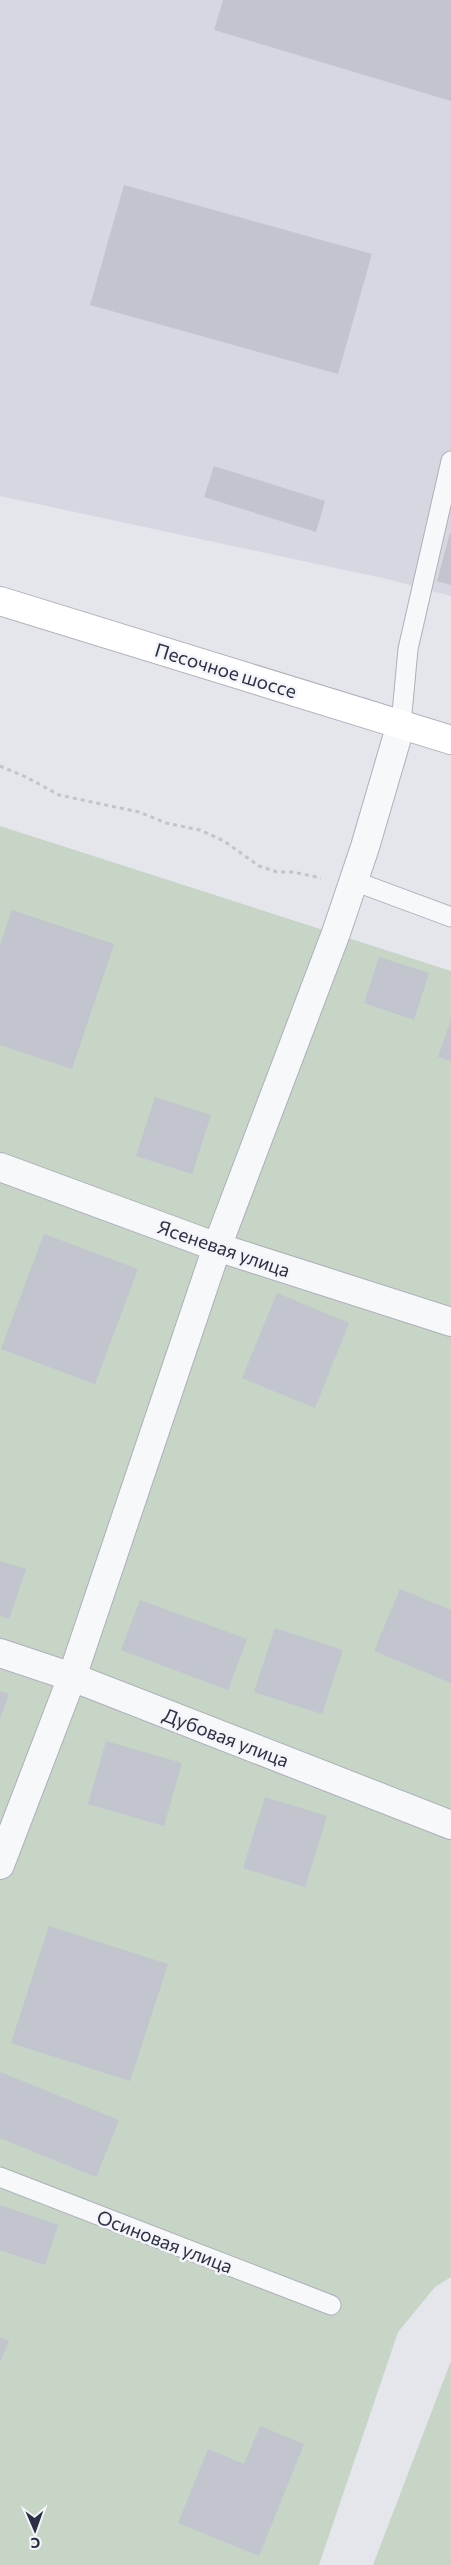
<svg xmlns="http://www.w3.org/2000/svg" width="451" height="2565" font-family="Commissioner,sans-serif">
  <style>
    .built { fill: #d6d8e1 }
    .green { fill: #c6d5c6 }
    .building { fill: #c2c4ce }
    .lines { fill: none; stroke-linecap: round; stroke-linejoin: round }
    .lane-casing { stroke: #adafba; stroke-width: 21 }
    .street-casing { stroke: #adafba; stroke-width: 30 }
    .secondary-casing { stroke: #adafba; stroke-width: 30 }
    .path { stroke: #c2c4cb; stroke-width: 3; stroke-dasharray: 4 4; stroke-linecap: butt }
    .lane { stroke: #f7f8fa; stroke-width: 19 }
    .street { stroke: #f7f8fa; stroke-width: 28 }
    .secondary { stroke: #fff; stroke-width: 28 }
    .labels { text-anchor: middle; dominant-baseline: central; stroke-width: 5; stroke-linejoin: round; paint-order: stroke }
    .street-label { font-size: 19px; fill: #2c3044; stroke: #f4f5f9 }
  </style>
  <rect width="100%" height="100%" fill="#e4e6ec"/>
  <polygon class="built" points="0,0 451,0 451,596 387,579 0,496"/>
  <g class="green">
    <polygon points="0,826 451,971 451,2277 435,2287 398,2332 319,2565 0,2565"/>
    <polygon points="451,2361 451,2565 373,2565"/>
  </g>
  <g class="building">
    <polygon points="223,0 451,0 451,101 214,30"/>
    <polygon points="124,185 372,254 338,374 90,305"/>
    <polygon points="214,466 325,501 316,532 204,497"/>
    <polygon points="450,533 451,533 451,585 437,581"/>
    <polygon points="12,910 114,944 72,1069 0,1045 0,945"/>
    <polygon points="379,957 429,973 414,1020 364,1003"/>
    <polygon points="451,1020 451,1061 438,1057"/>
    <polygon points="155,1097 211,1115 192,1174 136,1156"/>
    <polygon points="44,1234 138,1269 95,1384 1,1349"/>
    <polygon points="277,1293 349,1323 315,1408 242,1378"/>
    <polygon points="0,1561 26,1569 9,1619 0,1616"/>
    <polygon points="400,1589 451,1610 451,1683 374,1651"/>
    <polygon points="140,1600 247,1639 228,1690 121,1650"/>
    <polygon points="275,1628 343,1650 322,1714 254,1692"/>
    <polygon points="0,1691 9,1694 0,1719"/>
    <polygon points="106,1741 182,1763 164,1826 88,1804"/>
    <polygon points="265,1797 327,1816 305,1887 243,1868"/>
    <polygon points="49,1926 168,1964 130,2081 11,2043"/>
    <polygon points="0,2072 119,2120 96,2177 0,2138"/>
    <polygon points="0,2205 58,2225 45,2265 0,2250"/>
    <polygon points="0,2337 9,2341 0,2362"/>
    <polygon points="260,2426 304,2444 259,2556 178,2523 208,2449 244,2464"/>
  </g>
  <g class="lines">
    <defs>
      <g id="lane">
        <polyline points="401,724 408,649 451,461"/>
        <polyline points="354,881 451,917"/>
        <polyline points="0,2177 331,2305"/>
      </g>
      <g id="street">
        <polyline points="0,1167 217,1247 451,1322"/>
        <polyline points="0,1653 72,1677 451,1825"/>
        <polyline points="0,1865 72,1677 217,1247 336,933 365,847 401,724"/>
      </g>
      <polyline id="secondary" points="0,601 451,740"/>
    </defs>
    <use href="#lane" class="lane-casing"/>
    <use href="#street" class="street-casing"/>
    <use href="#secondary" class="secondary-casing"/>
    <polyline class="path" points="0,766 26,777 59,795 139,812 166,823 200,830 224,841 259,866 277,872 293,872 321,878"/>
    <use href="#lane" class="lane"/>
    <use href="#street" class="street"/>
    <use href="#secondary" class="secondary"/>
  </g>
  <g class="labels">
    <g class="street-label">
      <text transform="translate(226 670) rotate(17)">Песочное шоссе</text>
      <text transform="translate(224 1248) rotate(19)">Ясеневая улица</text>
      <text transform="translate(226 1737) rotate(21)">Дубовая улица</text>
      <text transform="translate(165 2241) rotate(21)">Осиновая улица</text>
    </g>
  </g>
  <g transform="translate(35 2530) rotate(178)" stroke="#f4f5f9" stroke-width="4" paint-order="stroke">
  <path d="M0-4L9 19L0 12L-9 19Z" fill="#2c3044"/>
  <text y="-8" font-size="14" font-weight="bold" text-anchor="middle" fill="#2c3044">С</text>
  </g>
</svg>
